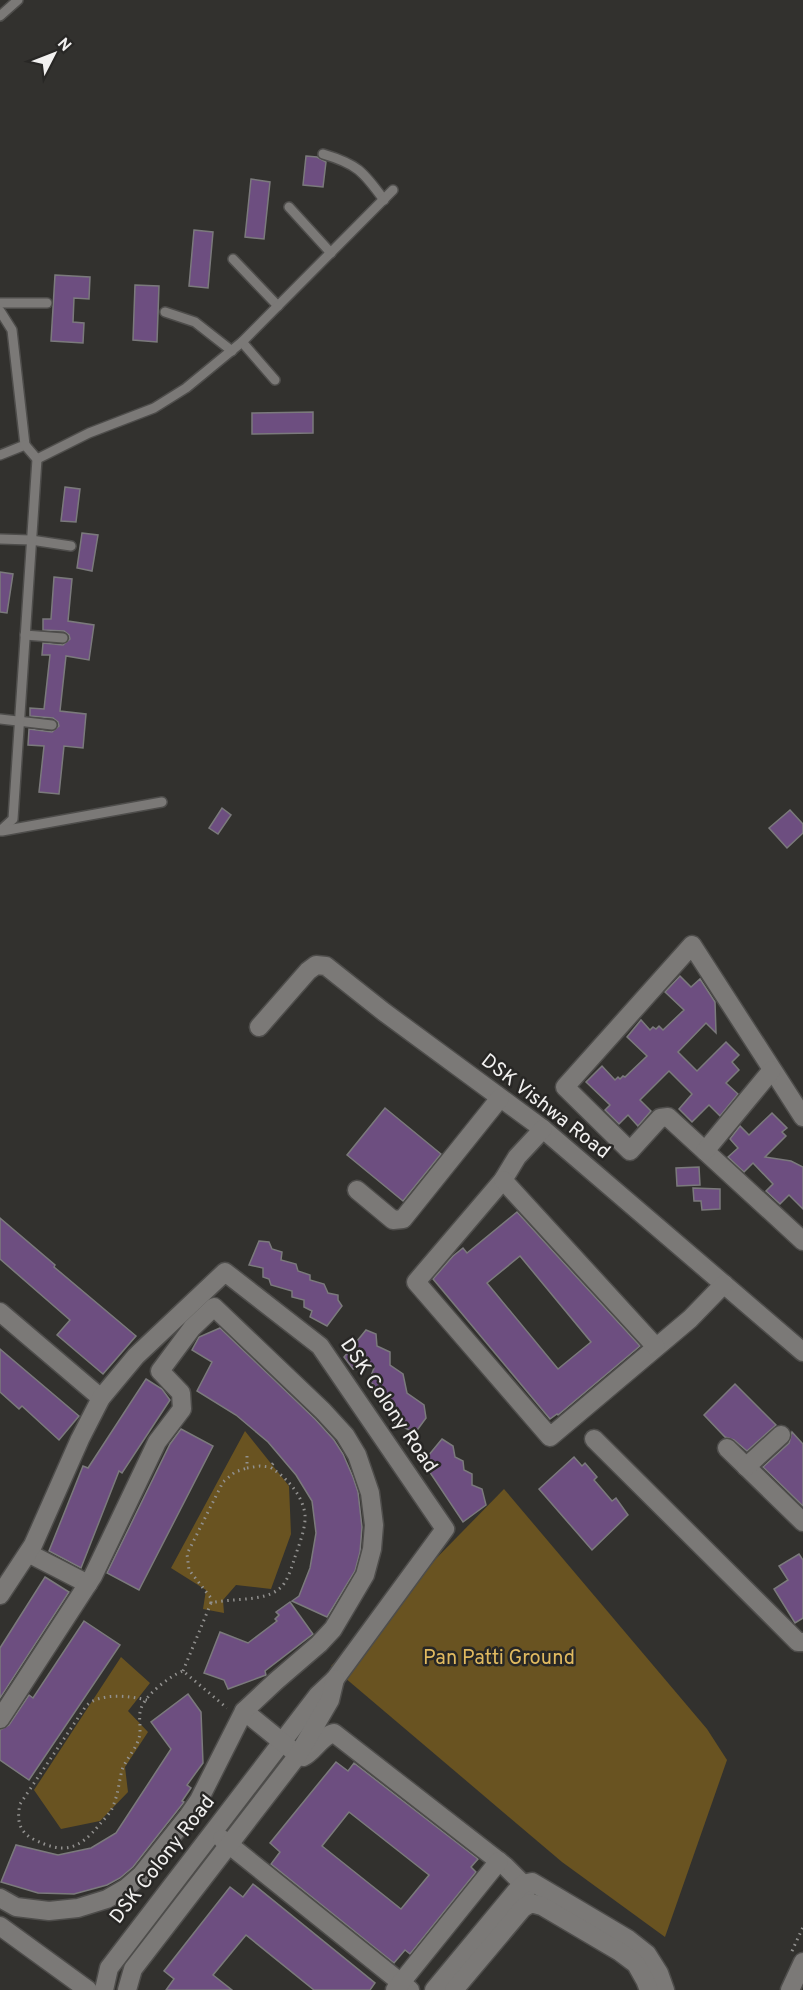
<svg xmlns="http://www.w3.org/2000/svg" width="803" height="1990" font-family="Overpass,sans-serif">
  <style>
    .green { fill: #695321 }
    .building { fill: #6d4e80; stroke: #7b7a7c; stroke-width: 1.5; fill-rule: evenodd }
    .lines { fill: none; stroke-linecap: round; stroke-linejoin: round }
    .lane-casing { stroke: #4e4d4b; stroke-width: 12 }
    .street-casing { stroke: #4e4d4b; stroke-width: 21 }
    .path { stroke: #92918f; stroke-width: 3; stroke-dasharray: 1.5 4.5; stroke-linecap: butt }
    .lane { stroke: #7b7977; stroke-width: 9 }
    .street { stroke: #7b7977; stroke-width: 18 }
    .labels { text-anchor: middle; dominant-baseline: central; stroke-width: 5; stroke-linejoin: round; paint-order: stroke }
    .street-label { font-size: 20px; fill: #f2f1f0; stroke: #282725 }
    .park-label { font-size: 20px; fill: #e1ba60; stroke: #282725 }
  </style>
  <rect width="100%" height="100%" fill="#32312e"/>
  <g class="green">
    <polygon points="245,1431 289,1486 291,1534 271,1589 236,1585 223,1600 224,1613 203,1609 206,1590 171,1568"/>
    <polygon points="504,1489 707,1729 727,1760 665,1937 562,1862 331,1666"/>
    <polygon points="121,1657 150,1683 128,1711 148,1732 125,1767 128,1792 100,1821 61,1829 34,1790"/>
  </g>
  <g class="building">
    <polygon points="306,156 317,157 326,162 323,187 303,185"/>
    <polygon points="251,179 270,182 264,239 245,237"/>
    <polygon points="194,230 213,232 208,288 189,286"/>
    <polygon points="55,275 90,277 89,299 74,298 73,322 84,323 83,343 51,341"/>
    <polygon points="135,285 159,286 157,342 133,340"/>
    <polygon points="313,412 313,433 252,434 252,413"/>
    <polygon points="65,487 80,489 76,522 61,521"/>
    <polygon points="82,533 98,535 92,571 77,568"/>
    <polygon points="0,572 13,574 7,613 0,612"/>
    <polygon points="54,577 72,579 68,621 94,625 89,660 66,656 60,711 86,714 83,748 64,746 59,794 39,792 44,746 28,745 29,729 52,732 59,726 58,722 53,718 30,716 30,708 44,709 50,655 42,655 43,643 63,645 70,639 69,635 64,631 43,630 43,619 51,619"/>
    <polygon points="222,808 231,815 218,834 209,828"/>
    <polygon points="790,810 803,824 803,833 787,848 769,828"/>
    <polygon points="680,976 691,987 700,979 715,1002 716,1033 706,1023 678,1052 697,1071 726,1042 739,1055 732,1062 739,1070 726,1083 738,1094 720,1116 709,1105 692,1122 679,1109 692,1094 669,1071 640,1100 651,1111 638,1126 628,1115 619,1124 605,1110 610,1105 586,1082 602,1066 615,1080 618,1077 620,1079 623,1076 625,1077 647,1056 627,1037 641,1020 650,1030 653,1027 656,1029 659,1026 663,1030 684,1010 665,992"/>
    <polygon points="385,1108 441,1154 403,1201 347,1155"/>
    <polygon points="772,1113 787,1128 782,1132 786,1136 765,1157 791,1161 803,1167 803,1209 789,1195 780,1204 766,1191 773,1184 753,1163 744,1172 728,1157 738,1148 730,1139 740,1126 749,1135"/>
    <polygon points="699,1167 700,1185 677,1186 676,1168"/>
    <polygon points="693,1188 720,1189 720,1209 702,1210 701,1201 694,1201"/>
    <path d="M517 1212 640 1346 558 1415 557 1414 550 1419 433 1279 453 1256 463 1248 467 1253ZM520 1256 591 1342 558 1369 487 1283Z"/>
    <polygon points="0,1218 55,1265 54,1267 136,1336 103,1374 57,1335 70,1320 0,1259"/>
    <polygon points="259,1241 269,1242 272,1249 282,1252 281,1260 296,1264 298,1271 310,1275 310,1280 324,1284 328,1293 338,1295 338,1300 342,1306 327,1326 310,1317 312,1311 304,1307 304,1300 292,1297 292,1291 271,1285 269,1279 263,1277 263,1268 249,1265"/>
    <polygon points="220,1328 315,1419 334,1440 343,1454 353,1477 358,1492 362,1527 360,1552 355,1571 327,1617 292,1601 299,1596 310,1568 316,1533 312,1501 296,1475 268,1442 236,1415 197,1391 212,1362 192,1350 199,1337"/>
    <polygon points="366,1330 376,1334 377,1346 390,1352 390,1365 403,1374 407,1393 424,1405 426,1418 415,1433 393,1422 392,1412 382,1406 383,1400 372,1391 374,1385 369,1381 374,1368 353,1369 344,1357"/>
    <polygon points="0,1349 79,1416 59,1440 22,1406 19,1409 0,1392"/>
    <polygon points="146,1379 162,1389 170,1400 122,1473 119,1471 81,1568 49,1551 83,1466 88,1468"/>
    <polygon points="735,1384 776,1425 747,1451 734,1440 725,1437 704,1415"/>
    <polygon points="181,1429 213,1446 139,1590 107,1573 170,1444"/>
    <polygon points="792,1432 803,1444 803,1506 763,1467 789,1443"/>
    <polygon points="442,1439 453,1446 455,1457 463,1461 464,1470 472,1474 472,1485 482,1489 486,1505 463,1522 423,1462"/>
    <polygon points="574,1457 582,1466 585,1463 597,1477 594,1480 612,1501 616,1498 628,1515 592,1550 539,1489"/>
    <polygon points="799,1554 803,1560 803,1618 795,1623 774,1589 788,1580 779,1566"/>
    <polygon points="45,1577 69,1592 0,1698 0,1648"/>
    <polygon points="290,1602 313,1634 265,1671 266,1675 228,1689 224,1680 204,1673 220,1632 248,1643 277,1621 275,1619 279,1615 276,1612"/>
    <polygon points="84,1621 120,1645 29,1780 0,1760 0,1730 9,1725 29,1695 33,1698"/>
    <polygon points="188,1694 201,1712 203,1763 187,1785 191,1788 182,1801 184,1802 133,1867 120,1878 107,1885 74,1894 38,1893 1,1882 16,1845 58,1855 91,1848 116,1833 171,1749 151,1722"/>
    <path d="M336 1762 348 1771 354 1763 478 1859 471 1867 476 1872 410 1954 405 1950 394 1963 271 1864 280 1852 270 1843ZM349 1812 429 1875 401 1909 322 1846Z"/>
    <polygon points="253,1884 375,1983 370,1990 314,1990 246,1935 213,1975 232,1990 166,1990 174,1979 164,1971 230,1887 243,1897"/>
  </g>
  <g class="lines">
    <defs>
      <g id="lane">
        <polyline points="0,16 18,0"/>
        <path d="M323 154C357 164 363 171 384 200"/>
        <polyline points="289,207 331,253"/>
        <polyline points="233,259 278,306"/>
        <polyline points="0,303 47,303"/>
        <polyline points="0,311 12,330 25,445 0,455"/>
        <polyline points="165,312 195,322 232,351"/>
        <polyline points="242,342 275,380"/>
        <polyline points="37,459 89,433 154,408 186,388 242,342 393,190"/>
        <polyline points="0,539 31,540 71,546"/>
        <polyline points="25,635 63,638"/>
        <polyline points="0,719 52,725"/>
        <polyline points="0,831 13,819 37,459 25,445"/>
        <polyline points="2,831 162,802"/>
      </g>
      <g id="street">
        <polyline points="259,1027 308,971 316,965 326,966 384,1012 543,1129 803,1352"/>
        <polyline points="803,1117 692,945 565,1087 630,1151 660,1118 668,1117 803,1241"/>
        <polyline points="543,1129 517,1157 503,1180 416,1282 550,1437 690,1319 724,1284"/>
        <polyline points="705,1151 772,1070"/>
        <polyline points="503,1180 656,1347"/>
        <polyline points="357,1190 393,1220 403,1219 500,1098"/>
        <polyline points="0,1312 101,1398"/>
        <polyline points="594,1439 798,1642 803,1642"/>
        <polyline points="727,1448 803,1522"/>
        <polyline points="746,1467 781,1435"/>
        <polyline points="28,1553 88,1584"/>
        <polyline points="0,1595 33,1545 80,1439 101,1398 136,1356 225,1272 320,1346 445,1529 335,1679 318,1695 109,1968 104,1990"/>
        <path d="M244 1711 298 1755 303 1757C314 1752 321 1736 334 1733L505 1866 523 1884 527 1904"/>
        <polyline points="0,1719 93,1576 157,1442 182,1409 181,1393 160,1371 192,1328 214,1307 323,1411 345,1435 357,1455 370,1493 374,1525 372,1549 365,1575 333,1629 319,1644 276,1681 244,1711 199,1800 188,1816 141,1875 126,1888 107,1899 78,1908 49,1911 16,1907 0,1898"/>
        <polyline points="222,1839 410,1990"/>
        <polyline points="0,1926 88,1990"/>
        <polyline points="127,1990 133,1969 298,1755 330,1700 335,1679"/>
        <polyline points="395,1990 499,1861"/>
        <polyline points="434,1990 517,1890 523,1884 532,1882 628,1939 647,1954 659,1973 665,1990"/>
        <polyline points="454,1990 523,1908 531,1903 542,1906 620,1952 636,1964 645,1980 649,1990"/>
        <polyline points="790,1990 803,1962"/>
      </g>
    </defs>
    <use href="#lane" class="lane-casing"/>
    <use href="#street" class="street-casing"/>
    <g class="path">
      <polyline points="247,1456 247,1468 260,1466 270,1467"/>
      <polyline points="211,1603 211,1598 189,1570 187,1554 223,1482 235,1472 247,1468"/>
      <path d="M183 1671 211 1603C230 1598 263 1602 279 1589 287 1583 291 1569 294 1560 298 1547 306 1529 305 1515 303 1495 286 1477 270 1467L276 1460"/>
      <path d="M147 1700C130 1696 100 1692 86 1706L20 1804C17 1819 18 1831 33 1839 63 1854 78 1851 100 1824 104 1819 111 1813 113 1806 118 1795 119 1782 122 1770 126 1759 136 1749 139 1738 142 1727 137 1716 142 1706 148 1693 170 1676 183 1671L227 1708"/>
      <polyline points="792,1951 803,1927"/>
    </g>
    <use href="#lane" class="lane"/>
    <use href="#street" class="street"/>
  </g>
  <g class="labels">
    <g class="street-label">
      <text transform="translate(545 1107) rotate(38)">DSK Vishwa Road</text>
      <text transform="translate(388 1406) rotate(56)">DSK Colony Road</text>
      <text transform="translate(163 1860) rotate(-52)">DSK Colony Road</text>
    </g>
    <g class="park-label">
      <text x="499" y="1659">Pan Patti Ground</text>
    </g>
  </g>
  <g transform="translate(54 54) rotate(48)" stroke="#282725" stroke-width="4.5" paint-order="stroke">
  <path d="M0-4.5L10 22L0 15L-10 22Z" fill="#f2f1f0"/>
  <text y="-9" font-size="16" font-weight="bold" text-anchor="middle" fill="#f2f1f0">N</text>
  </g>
</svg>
